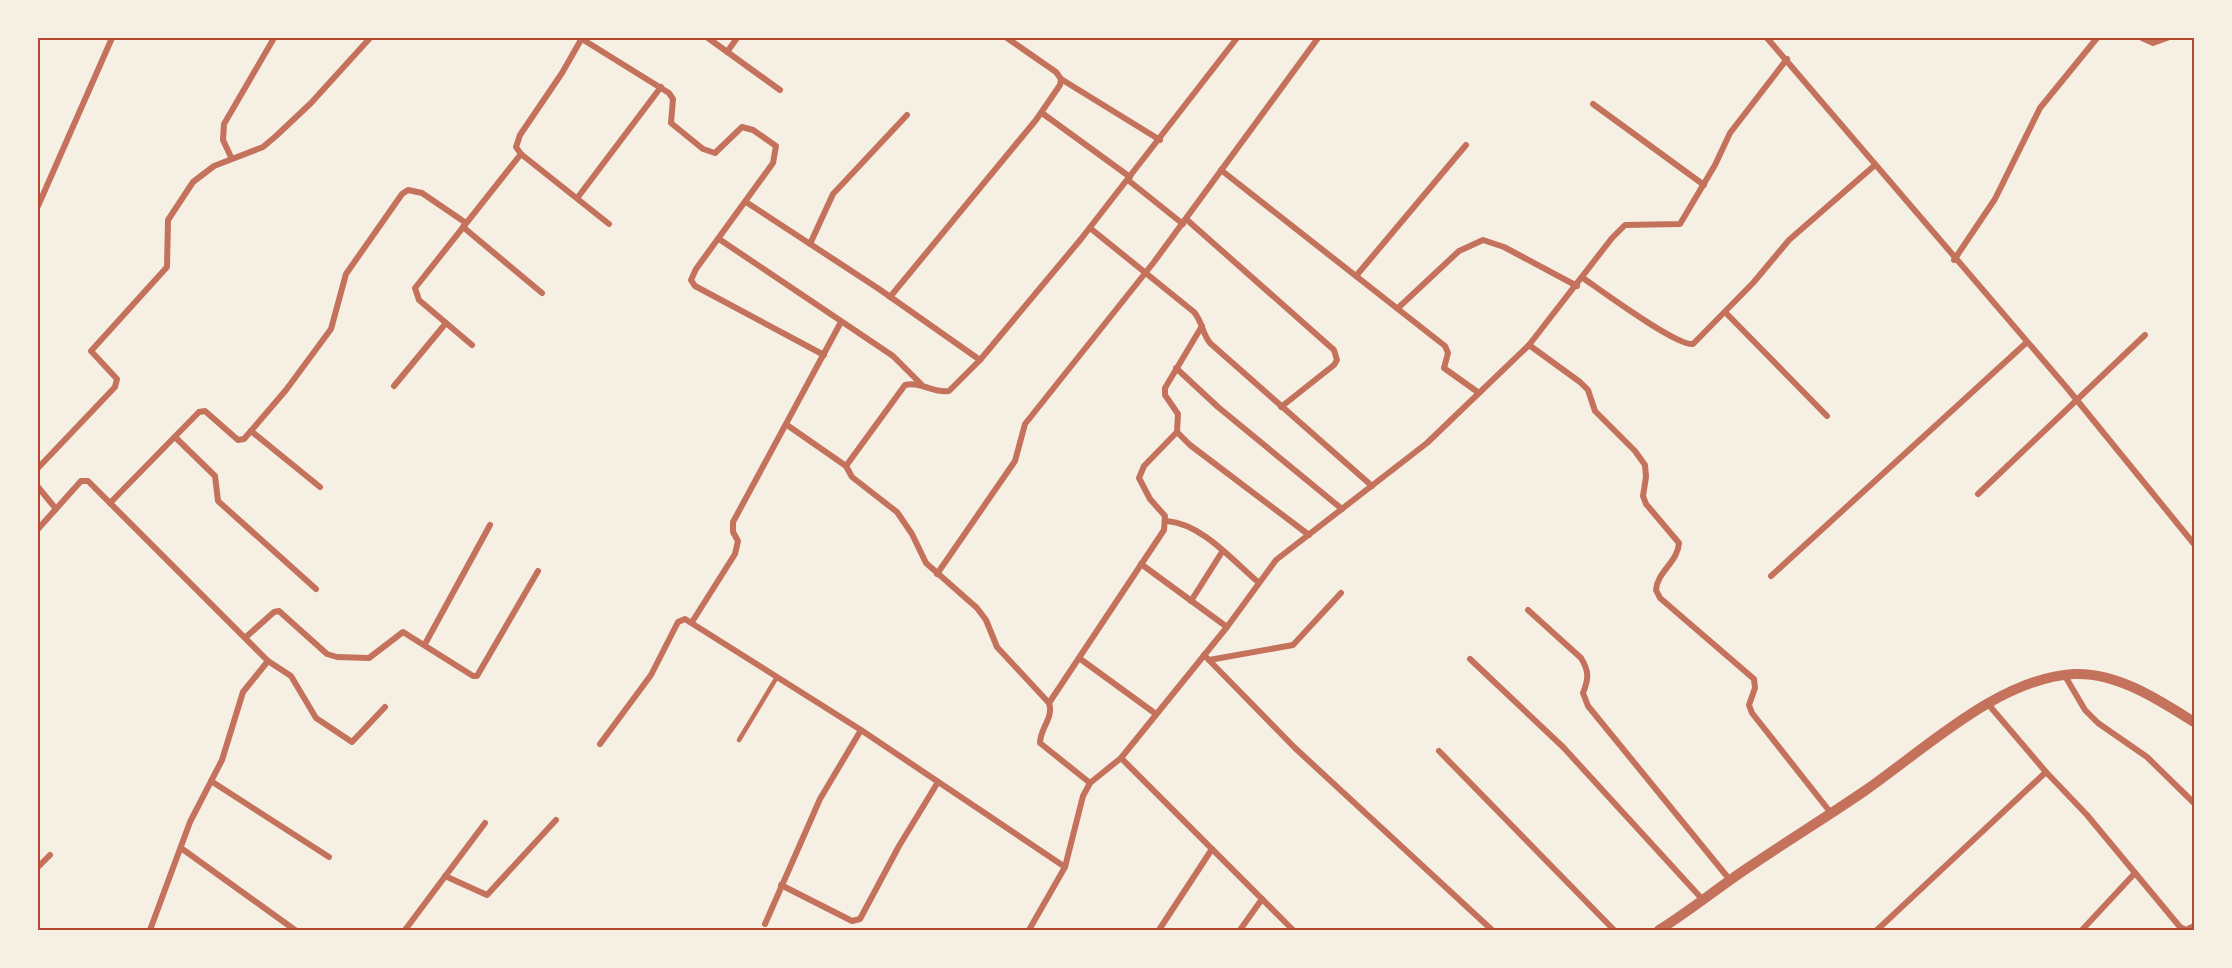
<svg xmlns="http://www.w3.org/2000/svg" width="2232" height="968" font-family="'Space Grotesk',sans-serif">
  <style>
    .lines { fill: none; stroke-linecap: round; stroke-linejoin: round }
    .service { stroke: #c5725c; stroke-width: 4.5 }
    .minor { stroke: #c5725c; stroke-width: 6 }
    .tertiary { stroke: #c5725c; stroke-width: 10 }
    .neatline { fill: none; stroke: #b5482f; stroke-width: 2 }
  </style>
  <rect width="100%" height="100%" fill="#f6efe4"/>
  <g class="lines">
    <polyline class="service" points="739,740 777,677"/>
    <g class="minor">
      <polyline points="582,38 562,73 520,135 516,147 521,154 609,224"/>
      <polyline points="708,38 780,90"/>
      <polyline points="1767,38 2067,388 2194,544"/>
      <polyline points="2142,38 2153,43 2167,38"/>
      <polyline points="582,39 669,93 673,99 671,123 703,149 715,153 742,127 753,130 776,146 773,163 696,269 691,280 695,286 824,355"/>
      <polyline points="727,52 737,38"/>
      <polyline points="1061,79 1160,140"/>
      <polyline points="1593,104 1704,185"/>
      <polyline points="1042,113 1130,177"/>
      <polyline points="231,157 223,140 224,124 274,38"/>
      <polyline points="1221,170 1445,346 1448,353 1444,368 1479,393"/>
      <polyline points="1128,180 1183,224"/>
      <polyline points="578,197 661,87"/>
      <polyline points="746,202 879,289 980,360"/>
      <polyline points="38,206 112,38"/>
      <polyline points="1186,219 1334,350 1337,360 1334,365 1281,407"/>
      <polyline points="463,227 542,293"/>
      <path d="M1090 228 1194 312C1202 321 1202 333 1210 343L1372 486"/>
      <polyline points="719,239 893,356 921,384"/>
      <polyline points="810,244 833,194 907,115"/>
      <polyline points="1954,260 1995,199 2040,108 2097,38"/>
      <polyline points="1356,276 1466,145"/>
      <path d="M1583 278C1602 291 1676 346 1693 344L1753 283 1789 240 1875 165"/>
      <polyline points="890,297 1036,120 1060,85 1061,79 1056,72 1007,38"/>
      <polyline points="1398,308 1459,251 1483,240 1504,247 1577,286"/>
      <polyline points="1725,312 1827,416"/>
      <polyline points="1202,326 1165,388 1165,395 1178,414 1177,432 1190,445 1309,535"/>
      <polyline points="472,345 419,300 415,288 521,154"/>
      <path d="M1529 345 1580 382 1588 390 1595 411 1635 451 1645 465 1646 477 1643 496 1646 504 1679 543C1678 562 1657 572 1656 590L1660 598 1754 679 1755 688 1749 705 1752 713 1831 813"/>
      <polyline points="1176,368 1218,407 1342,509"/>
      <polyline points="394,386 446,323"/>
      <polyline points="787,425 846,466"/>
      <polyline points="251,431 320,487"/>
      <polyline points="175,437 215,476 218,501 316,589"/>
      <polyline points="38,468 115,387 117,379 91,351 167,267 168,220 193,182 214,166 263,147 276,136 311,103 370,38"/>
      <polyline points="38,487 56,509"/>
      <polyline points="1978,494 2145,335"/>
      <polyline points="110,503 199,412 205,411 238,440 244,439 286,390 331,329 346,274 402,194 408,190 422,193 466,223"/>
      <path d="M1167 521C1202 524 1232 560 1258 582"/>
      <polyline points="38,529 81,481 88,481 268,661 243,692 222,760 190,822 150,930"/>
      <polyline points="1141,564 1227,627"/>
      <polyline points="937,574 1015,461 1025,424 1154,262 1318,38"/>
      <polyline points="1771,576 2026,343"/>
      <polyline points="1191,601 1222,552"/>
      <path d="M1528 610 1581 658C1589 671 1589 678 1583 693L1588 706 1730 880"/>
      <polyline points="692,622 735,554 738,541 733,532 733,522 841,322"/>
      <polyline points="246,637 274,612 279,611 327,654 337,657 369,658 403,632 473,676 477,676 538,571"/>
      <polyline points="425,644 490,525"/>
      <polyline points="1204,655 1295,748 1492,930"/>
      <polyline points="1079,658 1156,714"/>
      <polyline points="1470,659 1563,747 1703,900"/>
      <polyline points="1209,660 1293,645 1341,593"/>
      <polyline points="268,661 291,676 316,718 352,742 385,707"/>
      <polyline points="2065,676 2085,710 2098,723 2147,757 2194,803"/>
      <polyline points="1049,703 1164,530 1165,516 1150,499 1139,478 1144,466 1177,432"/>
      <polyline points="1988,704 2046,772 2087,815 2180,927 2186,930 2194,926"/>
      <polyline points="600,744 651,675 678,622 685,619 861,730 1065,867"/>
      <polyline points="1439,751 1614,930"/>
      <polyline points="1121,758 1293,930"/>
      <polyline points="211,781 329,857"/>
      <path d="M1090 783 1040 743C1040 728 1054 718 1049 703L997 647 986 620 977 608 926 563 912 534 897 512 852 477 846 466 905 385C921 381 934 394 949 391L980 360 1081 239 1237 38"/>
      <polyline points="181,848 295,930"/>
      <polyline points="38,867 50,855"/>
      <polyline points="445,876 487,895 556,820"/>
      <polyline points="781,885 852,921 860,919 899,846 938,782"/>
      <polyline points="765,924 820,799 861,730"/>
      <polyline points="405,930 485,823"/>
      <polyline points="1029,930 1065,867 1083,796 1090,783 1121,758 1227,627 1276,560 1427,443 1529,345 1612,238 1625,225 1680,224 1715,165 1730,133 1787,59"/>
      <polyline points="1159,930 1212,849"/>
      <polyline points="1240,930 1262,899"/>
      <polyline points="1877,930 2046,772"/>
      <polyline points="2082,930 2135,873"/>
    </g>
    <path class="tertiary" d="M1659 930C1691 910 1720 886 1752 865 1789 840 1828 816 1866 790 1925 749 1999 678 2074 674 2117 672 2159 700 2194 722"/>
  </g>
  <rect width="2232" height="968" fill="none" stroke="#f6efe4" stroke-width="78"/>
  <rect x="39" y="39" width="2154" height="890" class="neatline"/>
</svg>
